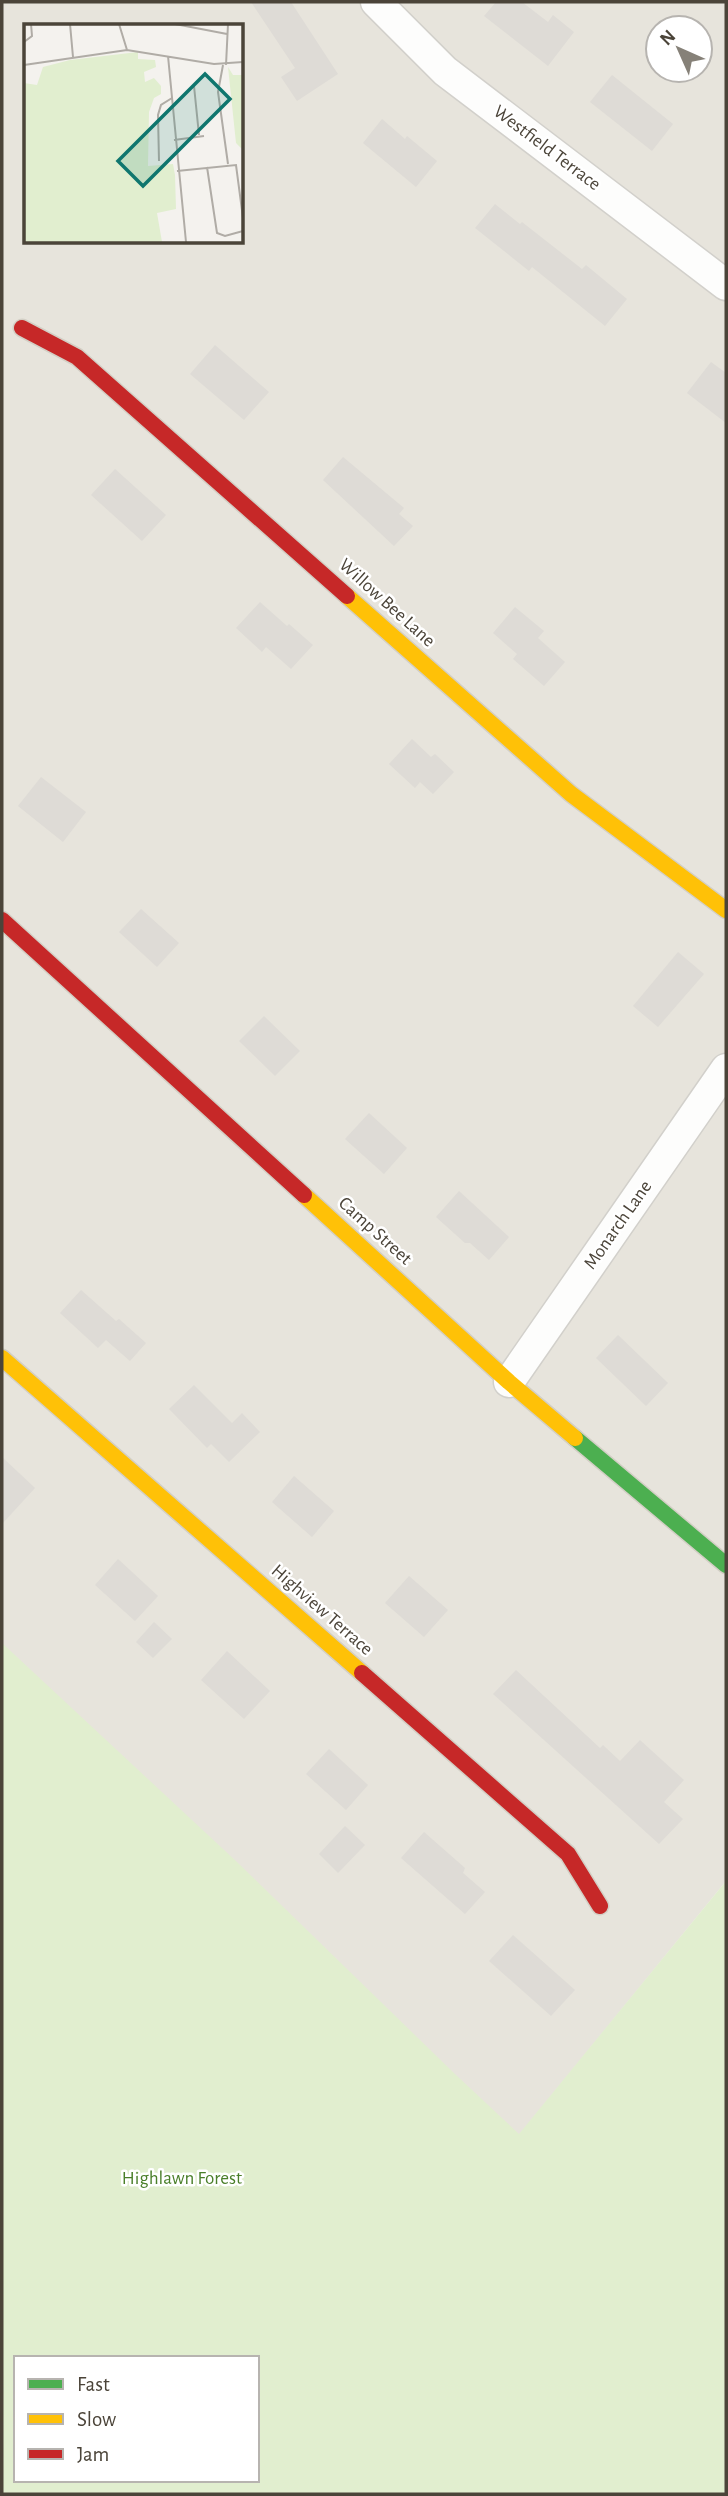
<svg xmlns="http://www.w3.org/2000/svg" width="728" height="2496" font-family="'Alegreya Sans',sans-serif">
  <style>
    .residential { fill: #e7e4dc; fill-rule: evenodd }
    .green { fill: #e1eecf; fill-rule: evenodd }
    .building { fill: #dedbd6 }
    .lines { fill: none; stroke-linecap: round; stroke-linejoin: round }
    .street-casing { stroke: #d2d0cb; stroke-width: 33 }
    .fast-casing { stroke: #d3cfc5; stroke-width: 19 }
    .slow-casing { stroke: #d3cfc5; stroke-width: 19 }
    .jam-casing { stroke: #d3cfc5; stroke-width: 19 }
    .street { stroke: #fdfdfc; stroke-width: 30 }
    .fast { stroke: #4caf50; stroke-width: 16 }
    .slow { stroke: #ffc107; stroke-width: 16 }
    .jam { stroke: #c62828; stroke-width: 16 }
    .labels { text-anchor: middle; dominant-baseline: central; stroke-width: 5; stroke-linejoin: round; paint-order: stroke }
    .street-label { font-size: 19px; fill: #4b4439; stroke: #fff }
    .park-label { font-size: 19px; fill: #4a7f2a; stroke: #fff }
    .inset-road { fill: none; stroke: #b0aca6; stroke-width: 2 }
    .view { fill: #0f766e; fill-opacity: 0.15; stroke: #0f766e; stroke-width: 3.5 }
    .inset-edge { fill: none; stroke: #4b4439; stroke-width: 3.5 }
  </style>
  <rect width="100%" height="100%" fill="#f4f2ee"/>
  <path class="residential" d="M2 2H726V1881L475 2189 2 1789ZM26 26H242V242H26ZM658 28H700V70H658Z"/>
  <path class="green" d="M2 1643 237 1862 456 2075 519 2134 726 1881V2494H2ZM16 2358H257V2480H16Z"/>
  <g class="building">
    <polygon points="251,2 291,2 338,74 297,101 281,77 295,68"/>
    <polygon points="496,2 522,2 548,22 553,15 574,32 548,66 484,16"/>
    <polygon points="612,75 673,124 652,151 590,102"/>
    <polygon points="382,119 405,139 407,136 437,161 416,187 363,143"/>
    <polygon points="495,204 520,224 522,222 582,269 586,265 627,299 605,326 532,267 529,271 475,228"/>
    <polygon points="215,345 269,392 244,420 190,374"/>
    <polygon points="711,362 726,373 726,423 687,393"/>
    <polygon points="343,457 404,508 399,514 413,526 394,546 323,480"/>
    <polygon points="115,469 166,515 142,541 91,495"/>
    <polygon points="260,602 287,626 289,624 313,645 291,669 266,647 262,652 236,628"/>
    <polygon points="515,607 544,631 538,638 565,662 544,686 513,659 517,654 493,633"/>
    <polygon points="412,739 431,757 435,754 454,772 433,794 420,782 415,788 389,764"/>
    <polygon points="41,777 86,812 63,842 18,806"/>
    <polygon points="141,909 179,943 157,967 119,932"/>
    <polygon points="678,952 704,974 658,1027 633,1006"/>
    <polygon points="264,1016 300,1051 275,1076 239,1041"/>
    <polygon points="369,1113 407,1148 384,1174 345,1139"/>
    <polygon points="459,1191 509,1237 489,1260 470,1243 465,1243 436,1217"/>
    <polygon points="81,1290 116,1321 119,1319 146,1343 130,1361 106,1340 98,1348 60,1313"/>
    <polygon points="618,1335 668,1383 646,1406 596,1358"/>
    <polygon points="194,1385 232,1423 242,1413 260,1432 229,1462 211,1444 207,1448 169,1409"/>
    <polygon points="2,1457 35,1488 2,1524"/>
    <polygon points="294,1476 334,1511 312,1537 272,1502"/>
    <polygon points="118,1559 158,1596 135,1621 95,1585"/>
    <polygon points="409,1576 448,1610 424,1637 385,1603"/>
    <polygon points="154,1622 172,1639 153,1658 136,1642"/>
    <polygon points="227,1651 270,1691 244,1719 201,1680"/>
    <polygon points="516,1670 600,1748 603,1745 620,1761 640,1740 684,1780 664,1802 683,1819 659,1844 493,1694"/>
    <polygon points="329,1749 368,1785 346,1810 306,1774"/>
    <polygon points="345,1826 365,1845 338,1873 319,1854"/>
    <polygon points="424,1832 465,1868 463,1873 485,1892 465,1914 401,1858"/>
    <polygon points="513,1935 575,1990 551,2016 489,1961"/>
  </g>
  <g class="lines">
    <defs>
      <g id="street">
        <polyline points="376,2 445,71 726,285"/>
        <polyline points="509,1382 726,1069"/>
      </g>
      <polyline id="fast" points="575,1438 726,1565"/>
      <g id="slow">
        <polyline points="347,596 571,794 726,910"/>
        <polyline points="304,1195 509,1382 575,1438"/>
        <polyline points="2,1358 362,1673"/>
      </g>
      <g id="jam">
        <polyline points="22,328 77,357 347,596"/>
        <polyline points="2,920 304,1195"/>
        <polyline points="362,1673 568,1854 600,1906"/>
      </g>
    </defs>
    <use href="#street" class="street-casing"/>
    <use href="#fast" class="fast-casing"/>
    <use href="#slow" class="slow-casing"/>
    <use href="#jam" class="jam-casing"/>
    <use href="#street" class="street"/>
    <use href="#fast" class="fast"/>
    <use href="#slow" class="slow"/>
    <use href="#jam" class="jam"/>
  </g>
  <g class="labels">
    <g class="street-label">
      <text transform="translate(547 148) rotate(37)">Westfield Terrace</text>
      <text transform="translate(387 603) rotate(42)">Willow Bee Lane</text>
      <text transform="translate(618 1225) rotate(-55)">Monarch Lane</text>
      <text transform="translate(375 1231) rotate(42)">Camp Street</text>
      <text transform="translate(322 1610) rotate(41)">Highview Terrace</text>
    </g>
    <g class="park-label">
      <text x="182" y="2178">Highlawn Forest</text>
    </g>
  </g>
  <g transform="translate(24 24)">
    <rect width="219" height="219" fill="#f4f2ee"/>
    <path d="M114 28V35L131 36 132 43 120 48 121 58 130 54 137 62V70L130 74 125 88 124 142 149 140 151 151 152 185 133 189 138 218H0V59L13 61 19 43 46 36ZM204 43 209 51H219V126L212 119Z" fill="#e1eecf"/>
    <path class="inset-road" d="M46 0 49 33M95 0 103 26M151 0 203 10M0 18 8 12 7 0M144 32 162 218M0 41 103 26 190 40 219 38M199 41 194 68 204 140M202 41 204 0M170 62 175 111M150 116 180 112M135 137 134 91 137 81 148 74M183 143 193 209 201 212 219 207M153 147 212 141 219 194"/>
    <path class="view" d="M181 50 206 75 119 162 94 137Z"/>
    <rect width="219" height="219" class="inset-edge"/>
  </g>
  <rect width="728" height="2496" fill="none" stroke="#4b4439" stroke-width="7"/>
  <rect x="14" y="2356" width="245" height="126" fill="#ffffff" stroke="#b7b4b0" stroke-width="2"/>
  <rect x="28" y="2379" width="35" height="10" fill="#4caf50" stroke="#b7b4b0" stroke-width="2"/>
  <text x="77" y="2391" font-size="21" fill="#4b4439">Fast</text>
  <rect x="28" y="2414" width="35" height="10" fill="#ffc107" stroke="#b7b4b0" stroke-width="2"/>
  <text x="77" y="2426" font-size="21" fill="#4b4439">Slow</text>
  <rect x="28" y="2449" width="35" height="10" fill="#c62828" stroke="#b7b4b0" stroke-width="2"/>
  <text x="77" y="2461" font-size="21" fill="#4b4439">Jam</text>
  <g transform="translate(679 49) rotate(315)"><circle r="33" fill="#ffffff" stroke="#b7b4b0" stroke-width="2"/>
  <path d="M0-5L12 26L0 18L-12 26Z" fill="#868178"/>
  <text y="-10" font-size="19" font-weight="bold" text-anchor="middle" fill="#4b4439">N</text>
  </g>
</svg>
